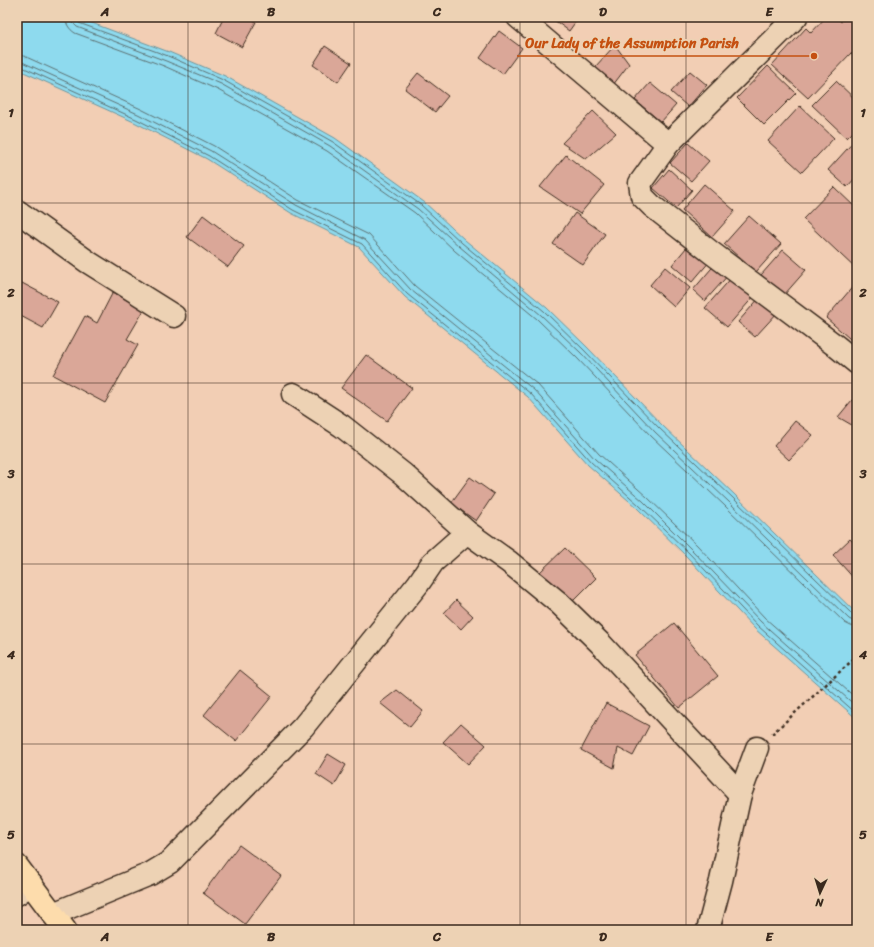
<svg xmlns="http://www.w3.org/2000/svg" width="874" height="947" font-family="Sriracha,sans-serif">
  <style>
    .water { fill: #8edaee; stroke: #6d949b }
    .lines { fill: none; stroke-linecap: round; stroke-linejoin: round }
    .shore { stroke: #5c7071; stroke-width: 1 }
    .building { fill: #daa798; stroke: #3b2a1e }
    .street-casing { stroke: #3b2a1e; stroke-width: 25 }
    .highway-casing { stroke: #3b2a1e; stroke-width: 25 }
    .path { stroke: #3b2a1e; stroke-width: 2.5; stroke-dasharray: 3 3; stroke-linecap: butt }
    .street { stroke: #edd2b4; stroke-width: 22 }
    .highway { stroke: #fddcac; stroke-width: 22 }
    .grid { fill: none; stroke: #3b2a1e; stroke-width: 1; stroke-opacity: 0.55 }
    .leader { fill: none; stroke: #c55010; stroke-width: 1.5 }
    .callout-dot { fill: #c55010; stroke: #edd2b4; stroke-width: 1.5 }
    .callout-label { font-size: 14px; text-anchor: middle; font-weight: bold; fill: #c55010; stroke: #edd2b4; stroke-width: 3.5; stroke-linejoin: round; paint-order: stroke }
    .neatline { fill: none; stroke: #3b2a1e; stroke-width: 1.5 }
    .grid-label { font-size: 13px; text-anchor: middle; font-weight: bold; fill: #3b2a1e }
  </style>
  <rect width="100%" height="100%" fill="#f2ceb4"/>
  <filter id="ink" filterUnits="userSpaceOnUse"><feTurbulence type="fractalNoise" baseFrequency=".025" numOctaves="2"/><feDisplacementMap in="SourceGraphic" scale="8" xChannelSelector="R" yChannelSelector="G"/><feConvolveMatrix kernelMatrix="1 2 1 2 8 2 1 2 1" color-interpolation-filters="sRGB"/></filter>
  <g filter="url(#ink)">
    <polygon class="water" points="17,17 76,17 169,52 225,76 335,138 424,202 465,240 547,308 587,347 662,425 735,495 857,614 857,719 755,629 686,556 637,508 588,465 528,397 405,297 359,247 291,213 207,159 134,122 17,69"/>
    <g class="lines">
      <g class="shore">
        <path d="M65 17C66 24 69 29 75 33L164 66 218 90 327 151 415 213 455 251 537 319 577 358 651 436 725 506 845 623 851 626 857 627"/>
        <polyline points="71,17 73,23 77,27 166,61 221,84 330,146 418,209 459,246 541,315 581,353 655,432 729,502 849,619 853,621 857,621"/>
        <polyline points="76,17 77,20 79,23 168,56 223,80 333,142 421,205 462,243 544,311 584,350 659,428 733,498 853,615 857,616"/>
        <polyline points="17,55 24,56 141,109 214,146 298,200 369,235 415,286 538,385 599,454 647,497 697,545 765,618 857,699"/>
        <polyline points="17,61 22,62 138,114 211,151 296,205 365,240 411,290 534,390 595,459 643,501 692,550 761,622 857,707"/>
        <polyline points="17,66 20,66 136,119 209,156 293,210 362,244 407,294 531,394 591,462 639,505 689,553 758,626 857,714"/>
      </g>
    </g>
    <g class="building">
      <polygon points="224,17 248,17 256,22 242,47 216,33"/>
      <polygon points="550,17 579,17 569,31"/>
      <polygon points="826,17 836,17 841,22 846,17 857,17 857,59 851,53 808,98 772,65 806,28 811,33"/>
      <polygon points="499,31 522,48 503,74 480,58"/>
      <polygon points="615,45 629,64 613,85 595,67"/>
      <polygon points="325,46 351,63 338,82 313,65"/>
      <polygon points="768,66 796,93 764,125 737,98"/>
      <polygon points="690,71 707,85 688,107 671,92"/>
      <polygon points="418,73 448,96 435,112 405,89"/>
      <polygon points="836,81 857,101 857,128 847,138 812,105"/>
      <polygon points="650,83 676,105 661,122 635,100"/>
      <polygon points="800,106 834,138 802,172 768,141"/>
      <polygon points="593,111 616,133 586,159 562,143"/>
      <polygon points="857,138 857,176 847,187 828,170"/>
      <polygon points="688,143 709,161 691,181 670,163"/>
      <polygon points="566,155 604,185 580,214 540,187"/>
      <polygon points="669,169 692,190 676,208 653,188"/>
      <polygon points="704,184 735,211 712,237 682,210"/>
      <polygon points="834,187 857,209 857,270 803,219"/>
      <polygon points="575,213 605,234 583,265 553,244"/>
      <polygon points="203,215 244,246 228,267 187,237"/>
      <polygon points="749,216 781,244 756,272 724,244"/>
      <polygon points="691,242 711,260 692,282 672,265"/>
      <polygon points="783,250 806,270 784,295 761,275"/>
      <polygon points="717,262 730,273 705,301 693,290"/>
      <polygon points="665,267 690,288 674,307 650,285"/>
      <polygon points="733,276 755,295 727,327 705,308"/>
      <polygon points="22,283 58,302 43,328 17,314 17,292"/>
      <polygon points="856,283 857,284 857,345 826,318"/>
      <polygon points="113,292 144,310 127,339 138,345 105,403 53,375 85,316 97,323"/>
      <polygon points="760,297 778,312 755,337 738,322"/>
      <polygon points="366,355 412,388 387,421 341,388"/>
      <polygon points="852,400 857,404 857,428 838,417"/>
      <polygon points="795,421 813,435 789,460 774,446"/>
      <polygon points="470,477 494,494 476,521 451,503"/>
      <polygon points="850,539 857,546 857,582 833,555"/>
      <polygon points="565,548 596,578 571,603 540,572"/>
      <polygon points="456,600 473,616 461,629 444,613"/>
      <polygon points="674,623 718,676 679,708 635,655"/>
      <polygon points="240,670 272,696 236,741 204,715"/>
      <polygon points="397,690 423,711 410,727 380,703"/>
      <polygon points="606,703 649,726 633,756 618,748 614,768 581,750"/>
      <polygon points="461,723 486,745 468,764 443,742"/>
      <polygon points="328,754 346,765 334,786 316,774"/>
      <polygon points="239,845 281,876 245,924 203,893"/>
    </g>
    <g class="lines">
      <defs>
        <g id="street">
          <polyline points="518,17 668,144"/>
          <polyline points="796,17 668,144 640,183 642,196 652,206 712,253 836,346 857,363"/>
          <polyline points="17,211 88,262 174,316"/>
          <polyline points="293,394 342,426 403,474 467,532 509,562 559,603 600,643 740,794"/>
          <polyline points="17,894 31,884"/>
          <polyline points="53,914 150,874 170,862 303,727 418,584 433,562 467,532"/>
          <polyline points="708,930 721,881 740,794 757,748"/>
        </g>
        <polyline id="highway" points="17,866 65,930"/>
      </defs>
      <use href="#street" class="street-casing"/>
      <use href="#highway" class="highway-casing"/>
      <polyline class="path" points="772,734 857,656"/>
      <use href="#street" class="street"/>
      <use href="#highway" class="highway"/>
    </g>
  </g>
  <path class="grid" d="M188 17V930M354 17V930M520 17V930M686 17V930M17 203H857M17 383H857M17 564H857M17 744H857"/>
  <path class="leader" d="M814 56L747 56H517"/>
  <circle class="callout-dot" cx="814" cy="56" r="4"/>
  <g class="callout-label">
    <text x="632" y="48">Our Lady of the Assumption Parish</text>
  </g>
  <rect width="874" height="947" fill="none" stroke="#edd2b4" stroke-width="44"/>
  <g transform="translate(820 893) rotate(184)" stroke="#edd2b4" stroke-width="3" paint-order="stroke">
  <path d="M0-3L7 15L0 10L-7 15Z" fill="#3b2a1e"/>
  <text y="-6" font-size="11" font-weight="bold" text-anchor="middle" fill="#3b2a1e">N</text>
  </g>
  <rect x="22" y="22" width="830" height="903" class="neatline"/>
  <g class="grid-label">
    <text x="105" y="16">A</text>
    <text x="271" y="16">B</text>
    <text x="437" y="16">C</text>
    <text x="603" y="16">D</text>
    <text x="769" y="16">E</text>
    <text x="11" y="117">1</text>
    <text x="863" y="117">1</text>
    <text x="11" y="297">2</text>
    <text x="863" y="297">2</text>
    <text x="11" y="478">3</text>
    <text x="863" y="478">3</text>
    <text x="11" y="659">4</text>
    <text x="863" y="659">4</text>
    <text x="11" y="839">5</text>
    <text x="863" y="839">5</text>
    <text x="105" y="941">A</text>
    <text x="271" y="941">B</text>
    <text x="437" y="941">C</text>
    <text x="603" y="941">D</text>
    <text x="769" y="941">E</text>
  </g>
</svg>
